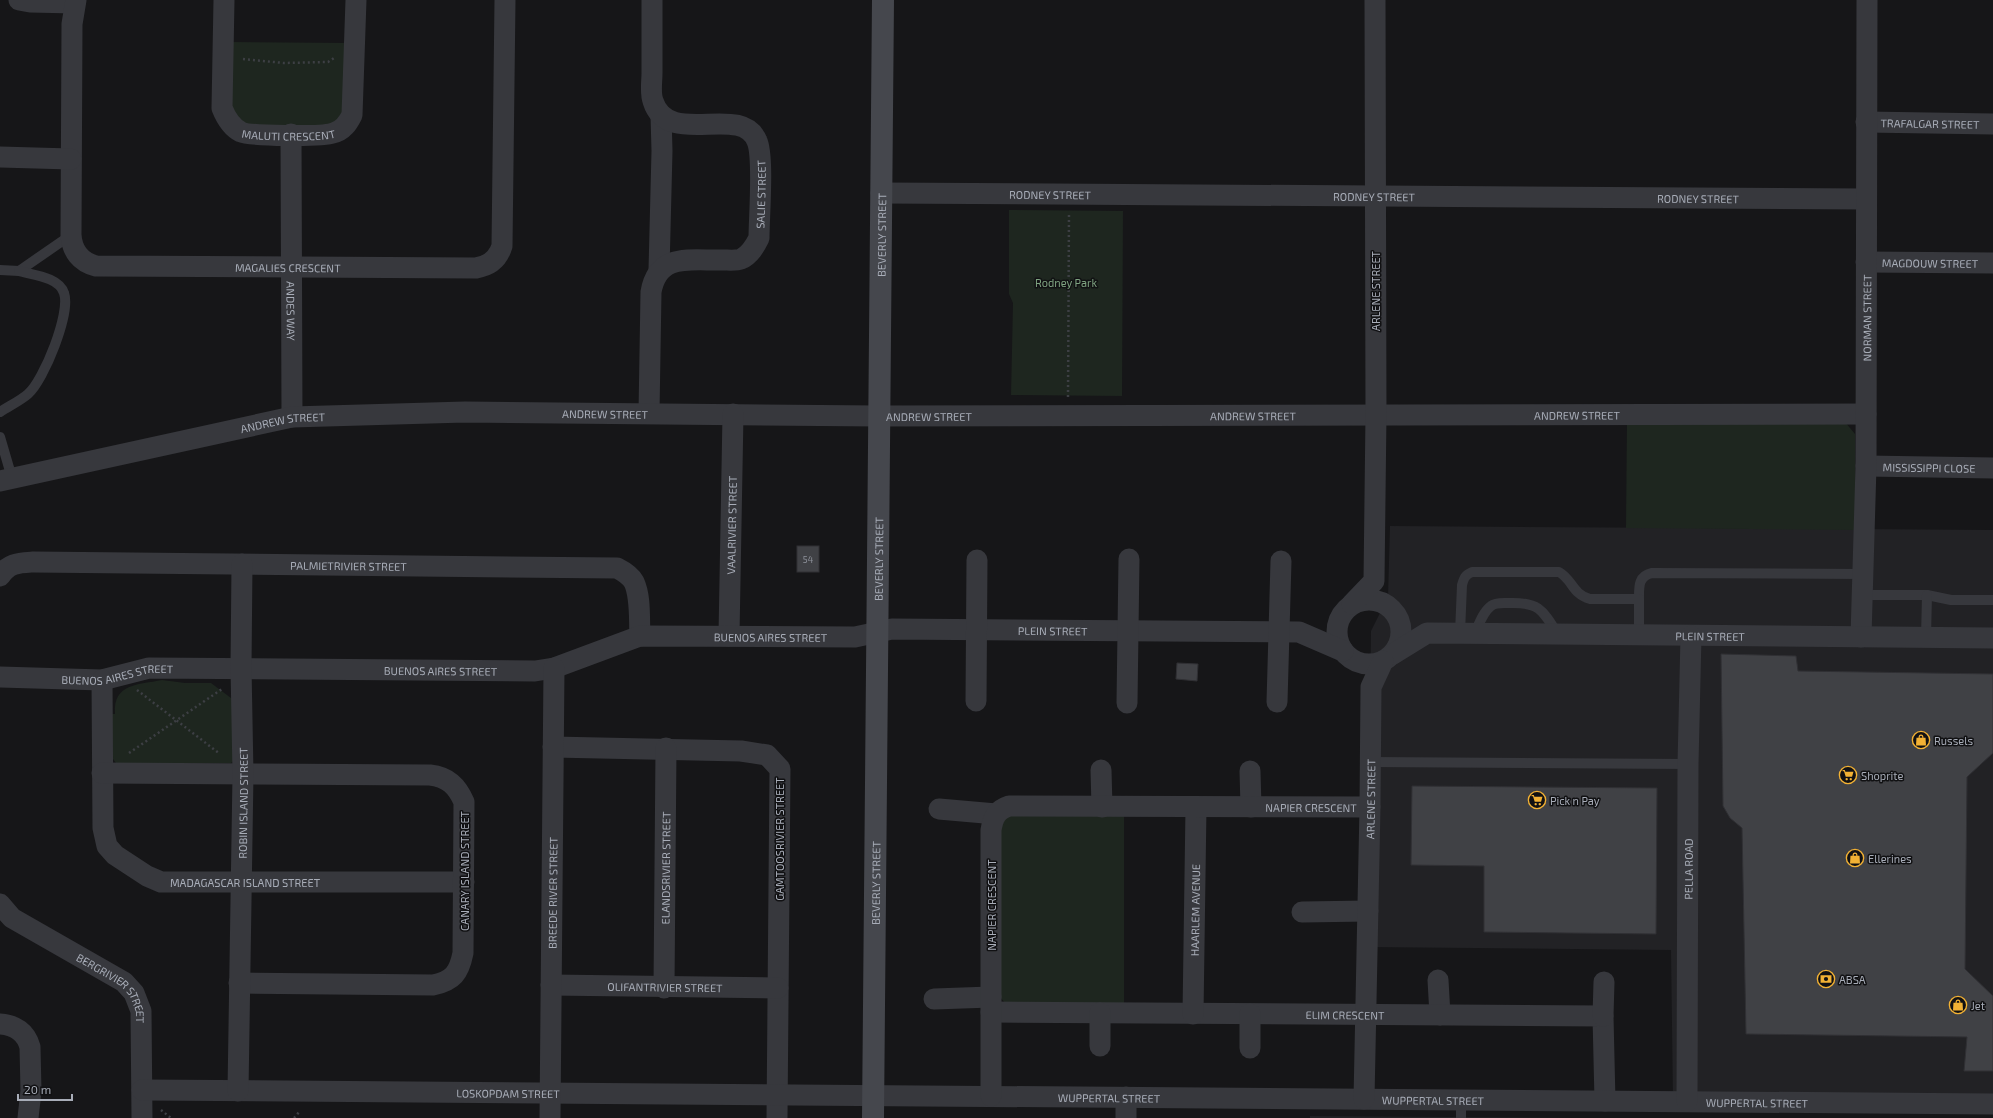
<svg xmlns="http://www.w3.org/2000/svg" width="1993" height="1118" font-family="'Exo 2',sans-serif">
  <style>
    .built { fill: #222225 }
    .green { fill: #1e261f }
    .building { fill: #404145; stroke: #303034 }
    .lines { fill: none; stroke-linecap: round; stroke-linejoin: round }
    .path { stroke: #3d3f44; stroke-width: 2.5; stroke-dasharray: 2 3; stroke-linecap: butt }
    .lane { stroke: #37383d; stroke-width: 10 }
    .street { stroke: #37383d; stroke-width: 21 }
    .secondary { stroke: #45474d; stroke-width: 22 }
    .labels { text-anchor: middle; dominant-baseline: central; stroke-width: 3; stroke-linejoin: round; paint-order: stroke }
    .number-label { font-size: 9px; fill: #8e929b }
    .street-label { font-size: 11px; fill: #a8adb8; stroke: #111113 }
    .park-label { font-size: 11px; fill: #7fa381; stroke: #111113 }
    .poi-label { font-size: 11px; fill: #a8adb8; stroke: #111113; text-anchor: start }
  </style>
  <rect width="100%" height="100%" fill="#161618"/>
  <g class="built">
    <polygon points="1390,526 1993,530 1993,1104 1673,1102 1671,950 1367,947 1371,631 1388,597"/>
    <polygon points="1310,1116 1577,1118 1310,1118"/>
  </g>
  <g class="green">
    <polygon points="231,42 348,43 347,108 335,125 246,127 231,109"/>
    <polygon points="1009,210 1123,211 1122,396 1011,395 1013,303 1009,294"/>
    <polygon points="1627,420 1845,422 1855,434 1856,530 1626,528"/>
    <path d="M162 680 185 683H211L235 701 234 760 231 763H116L113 759 111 714H115C113 683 138 685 162 680Z"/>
    <polygon points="1009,815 1124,816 1124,1005 1005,1003 1000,997 999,826"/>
  </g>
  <g class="building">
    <rect x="797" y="546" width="22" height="26"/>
    <polygon points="1721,654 1796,656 1798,671 1993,674 1993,753 1967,777 1965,969 1993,996 1993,1071 1964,1071 1967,1037 1746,1034 1742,828 1730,818 1723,806"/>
    <polygon points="1177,663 1198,664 1197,681 1176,679"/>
    <polygon points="1412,786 1657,788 1656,934 1484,932 1484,866 1411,865"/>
  </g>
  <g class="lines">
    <g class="path">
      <polyline points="243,59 284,63 328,62 334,58"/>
      <polyline points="1068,397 1069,212"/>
      <polyline points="137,690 220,754"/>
      <polyline points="129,753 222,689"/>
      <polyline points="161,1110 171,1118"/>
      <polyline points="294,1118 300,1111"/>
    </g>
    <g class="lane">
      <polyline points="0,270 19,271 71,235"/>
      <path d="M0 412C9 406 20 401 28 394 44 380 71 313 64 293 59 277 33 275 19 271"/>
      <polyline points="0,437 12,478"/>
      <polyline points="1862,595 1927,595 1951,600 1993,600"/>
      <path d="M1639 599C1639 587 1638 576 1652 573L1862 574"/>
      <path d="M1460 633 1462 585C1464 578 1465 575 1472 572H1559C1573 580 1572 594 1590 599H1639V635"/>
      <path d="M1475 633C1479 624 1483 612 1491 606 1496 602 1503 603 1509 603 1538 602 1542 609 1557 633"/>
      <polyline points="1926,637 1927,595"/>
      <polyline points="1371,762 1688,764"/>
      <polyline points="1461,1118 1461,1100"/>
    </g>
    <g class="street">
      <polyline points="19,0 30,2 75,3"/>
      <path id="s1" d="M76 0 72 24 71 235C72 251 80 262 96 266L476 268C489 266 498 259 502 246L505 0"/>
      <path id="s2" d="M224 0 222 108C226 118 231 127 241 132 250 136 322 137 333 133 343 131 348 123 352 115L356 0"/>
      <path id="s3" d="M1866 122 1993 124"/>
      <path id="s4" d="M291 134 292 417"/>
      <polyline points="0,157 71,159"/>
      <path id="s5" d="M881 193 1866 199"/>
      <path id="s6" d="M1866 262 1993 263"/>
      <polyline points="659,270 662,151 661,115"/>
      <path id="s7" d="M649 413 651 292C658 252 691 261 723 260 728 260 736 261 741 259 750 255 755 246 759 238 759 217 764 157 757 141 741 102 668 149 653 101 650 93 652 82 652 73 652 49 652 24 652 0"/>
      <path id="s8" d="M1866 466 1993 468"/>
      <path id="s9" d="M0 481 292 417 465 412 878 416 1866 414"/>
      <path id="s10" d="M0 576C9 563 18 563 33 562L617 568C623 571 630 575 634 582 641 597 639 619 640 636"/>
      <circle cx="1369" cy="632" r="32"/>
      <polyline points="1352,604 1374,581 1376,414 1375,0"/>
      <path id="s11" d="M729 636 733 414"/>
      <path id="s12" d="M1861 637 1866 466 1867 0"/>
      <path id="s13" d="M1393 654 1427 633 1993 638"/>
      <path id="s14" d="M0 677 102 680 149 668 535 671 554 668 640 636 855 637 892 629 1299 632 1343 651"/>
      <path id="s15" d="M102 680 103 828 107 846 115 855 147 876 161 882H464"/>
      <polyline points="976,701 977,560"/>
      <polyline points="1277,702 1281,561"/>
      <polyline points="1127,703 1129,559"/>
      <polyline points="553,747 741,751 767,755 780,769 777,1118"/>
      <polyline points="1101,770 1102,807"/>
      <polyline points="1250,771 1251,807"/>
      <path d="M102 773 430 775C448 777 457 786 464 802L463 953C459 973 453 981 433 985L239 983"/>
      <polyline points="939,809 996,814"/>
      <path id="s16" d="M0 904 12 918 124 982 134 993 141 1011 142 1118"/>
      <polyline points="1302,912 1368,911"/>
      <polyline points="1438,980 1440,1015"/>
      <path id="s17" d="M551 985 778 988"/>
      <path id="s18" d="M664 988 666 748"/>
      <polyline points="934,999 991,997"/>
      <path id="s19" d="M991 1012 1603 1016 1605 1101"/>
      <path id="s20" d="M1193 1014 1196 807"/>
      <polyline points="1603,1016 1604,982"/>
      <path d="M0 1024C15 1025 26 1032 30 1047L31 1091 28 1118"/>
      <polyline points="1100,1046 1100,1013"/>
      <polyline points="1250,1048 1250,1014"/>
      <path id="s21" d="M142 1090 1993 1104"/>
      <path id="s22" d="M238 1091 243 774 241 667 242 564"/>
      <path id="s23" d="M991 1096V830C993 817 997 810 1009 806L1370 807"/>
      <path id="s24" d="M1364 1099 1370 807 1371 687 1383 661"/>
      <path id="s25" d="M1687 1101 1688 764 1691 636"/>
      <path id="s26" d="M550 1118 554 668"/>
      <polyline points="1126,1118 1126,1097"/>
    </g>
    <path class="secondary" id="s27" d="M873 1118 883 0"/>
  </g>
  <defs>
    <symbol id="shop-ring" viewBox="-11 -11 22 22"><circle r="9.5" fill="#111113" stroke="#f2b134" stroke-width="1.5"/><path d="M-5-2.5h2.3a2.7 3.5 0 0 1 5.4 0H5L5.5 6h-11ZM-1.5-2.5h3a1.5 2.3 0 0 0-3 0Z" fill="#f2b134"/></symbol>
    <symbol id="supermarket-ring" viewBox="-11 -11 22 22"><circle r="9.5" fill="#111113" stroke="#f2b134" stroke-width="1.5"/><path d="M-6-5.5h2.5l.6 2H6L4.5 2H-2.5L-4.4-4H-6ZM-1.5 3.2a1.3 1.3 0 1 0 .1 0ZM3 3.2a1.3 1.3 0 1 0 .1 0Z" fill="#f2b134"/></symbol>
    <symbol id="bank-ring" viewBox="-11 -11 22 22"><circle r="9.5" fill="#111113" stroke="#f2b134" stroke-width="1.5"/><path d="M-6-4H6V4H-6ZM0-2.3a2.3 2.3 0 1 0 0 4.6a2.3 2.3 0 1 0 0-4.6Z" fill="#f2b134"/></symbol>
  </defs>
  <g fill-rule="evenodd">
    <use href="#shop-ring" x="1911" y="730" width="20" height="20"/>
    <use href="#supermarket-ring" x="1838" y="765" width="20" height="20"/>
    <use href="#supermarket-ring" x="1527" y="790" width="20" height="20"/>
    <use href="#shop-ring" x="1845" y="848" width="20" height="20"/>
    <use href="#bank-ring" x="1816" y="969" width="20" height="20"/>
    <use href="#shop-ring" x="1948" y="995" width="20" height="20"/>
  </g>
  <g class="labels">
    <g class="number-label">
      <text x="808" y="559">54</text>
    </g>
    <g class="street-label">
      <text stroke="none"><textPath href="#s3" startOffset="64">TRAFALGAR STREET</textPath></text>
      <text stroke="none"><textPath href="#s2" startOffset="187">MALUTI CRESCENT</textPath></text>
      <text stroke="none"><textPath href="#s7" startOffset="300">SALIE STREET</textPath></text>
      <text stroke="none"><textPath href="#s5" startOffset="169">RODNEY STREET</textPath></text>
      <text stroke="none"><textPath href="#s5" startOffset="493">RODNEY STREET</textPath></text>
      <text stroke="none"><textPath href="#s5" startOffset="817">RODNEY STREET</textPath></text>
      <text stroke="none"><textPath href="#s27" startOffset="883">BEVERLY STREET</textPath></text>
      <text stroke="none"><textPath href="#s6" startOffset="64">MAGDOUW STREET</textPath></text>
      <text stroke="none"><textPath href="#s1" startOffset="470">MAGALIES CRESCENT</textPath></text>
      <text transform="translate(1375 291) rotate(-90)">ARLENE STREET</text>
      <text stroke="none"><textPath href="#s4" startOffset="177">ANDES WAY</textPath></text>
      <text stroke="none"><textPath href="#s12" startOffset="319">NORMAN STREET</textPath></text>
      <text stroke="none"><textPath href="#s9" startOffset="612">ANDREW STREET</textPath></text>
      <text stroke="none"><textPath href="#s9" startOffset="1584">ANDREW STREET</textPath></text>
      <text stroke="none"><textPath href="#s9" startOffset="1260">ANDREW STREET</textPath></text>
      <text stroke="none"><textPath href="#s9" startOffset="936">ANDREW STREET</textPath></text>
      <text stroke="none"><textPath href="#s9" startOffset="289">ANDREW STREET</textPath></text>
      <text stroke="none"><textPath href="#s8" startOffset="63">MISSISSIPPI CLOSE</textPath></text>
      <text stroke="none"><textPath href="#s11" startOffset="111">VAALRIVIER STREET</textPath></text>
      <text stroke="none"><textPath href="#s27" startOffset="559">BEVERLY STREET</textPath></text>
      <text stroke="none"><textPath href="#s10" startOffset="353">PALMIETRIVIER STREET</textPath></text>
      <text stroke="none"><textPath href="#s14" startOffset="1061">PLEIN STREET</textPath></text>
      <text stroke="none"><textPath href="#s14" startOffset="778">BUENOS AIRES STREET</textPath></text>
      <text stroke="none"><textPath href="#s13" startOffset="323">PLEIN STREET</textPath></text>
      <text stroke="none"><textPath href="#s14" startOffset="442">BUENOS AIRES STREET</textPath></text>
      <text stroke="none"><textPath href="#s14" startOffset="118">BUENOS AIRES STREET</textPath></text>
      <text stroke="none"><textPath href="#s24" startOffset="300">ARLENE STREET</textPath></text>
      <text stroke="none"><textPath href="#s22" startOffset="288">ROBIN ISLAND STREET</textPath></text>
      <text stroke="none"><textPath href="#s23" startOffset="600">NAPIER CRESCENT</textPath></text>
      <text transform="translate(779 839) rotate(-90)">GAMTOOSRIVIER STREET</text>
      <text stroke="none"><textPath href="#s18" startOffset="120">ELANDSRIVIER STREET</textPath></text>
      <text stroke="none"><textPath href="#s25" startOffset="232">PELLA ROAD</textPath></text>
      <text transform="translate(464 871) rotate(-90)">CANARY ISLAND STREET</text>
      <text stroke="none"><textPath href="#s15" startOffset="316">MADAGASCAR ISLAND STREET</textPath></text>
      <text stroke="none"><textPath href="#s27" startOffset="235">BEVERLY STREET</textPath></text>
      <text stroke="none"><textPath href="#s26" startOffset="225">BREEDE RIVER STREET</textPath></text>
      <text transform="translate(991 905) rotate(-90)">NAPIER CRESCENT</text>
      <text stroke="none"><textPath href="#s20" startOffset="104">HAARLEM AVENUE</textPath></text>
      <text stroke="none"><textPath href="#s17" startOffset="114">OLIFANTRIVIER STREET</textPath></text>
      <text stroke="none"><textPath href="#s16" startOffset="144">BERGRIVIER STREET</textPath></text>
      <text stroke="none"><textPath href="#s19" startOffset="354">ELIM CRESCENT</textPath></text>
      <text stroke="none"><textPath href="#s21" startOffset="366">LOSKOPDAM STREET</textPath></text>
      <text stroke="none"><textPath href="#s21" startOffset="967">WUPPERTAL STREET</textPath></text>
      <text stroke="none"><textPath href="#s21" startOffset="1291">WUPPERTAL STREET</textPath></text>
      <text stroke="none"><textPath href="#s21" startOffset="1615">WUPPERTAL STREET</textPath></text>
    </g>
    <g class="park-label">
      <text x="1066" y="282">Rodney Park</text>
    </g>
    <g class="poi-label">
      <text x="1934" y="740">Russels</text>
      <text x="1861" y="775">Shoprite</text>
      <text x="1550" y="800">Pick n Pay</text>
      <text x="1868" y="858">Ellerines</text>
      <text x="1839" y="979">ABSA</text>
      <text x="1971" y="1005">Jet</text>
    </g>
  </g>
  <path d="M18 1094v6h54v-6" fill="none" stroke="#a8adb8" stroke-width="2"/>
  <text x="24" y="1094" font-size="12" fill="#a8adb8" stroke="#111113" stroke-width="3" paint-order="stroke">20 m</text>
</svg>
